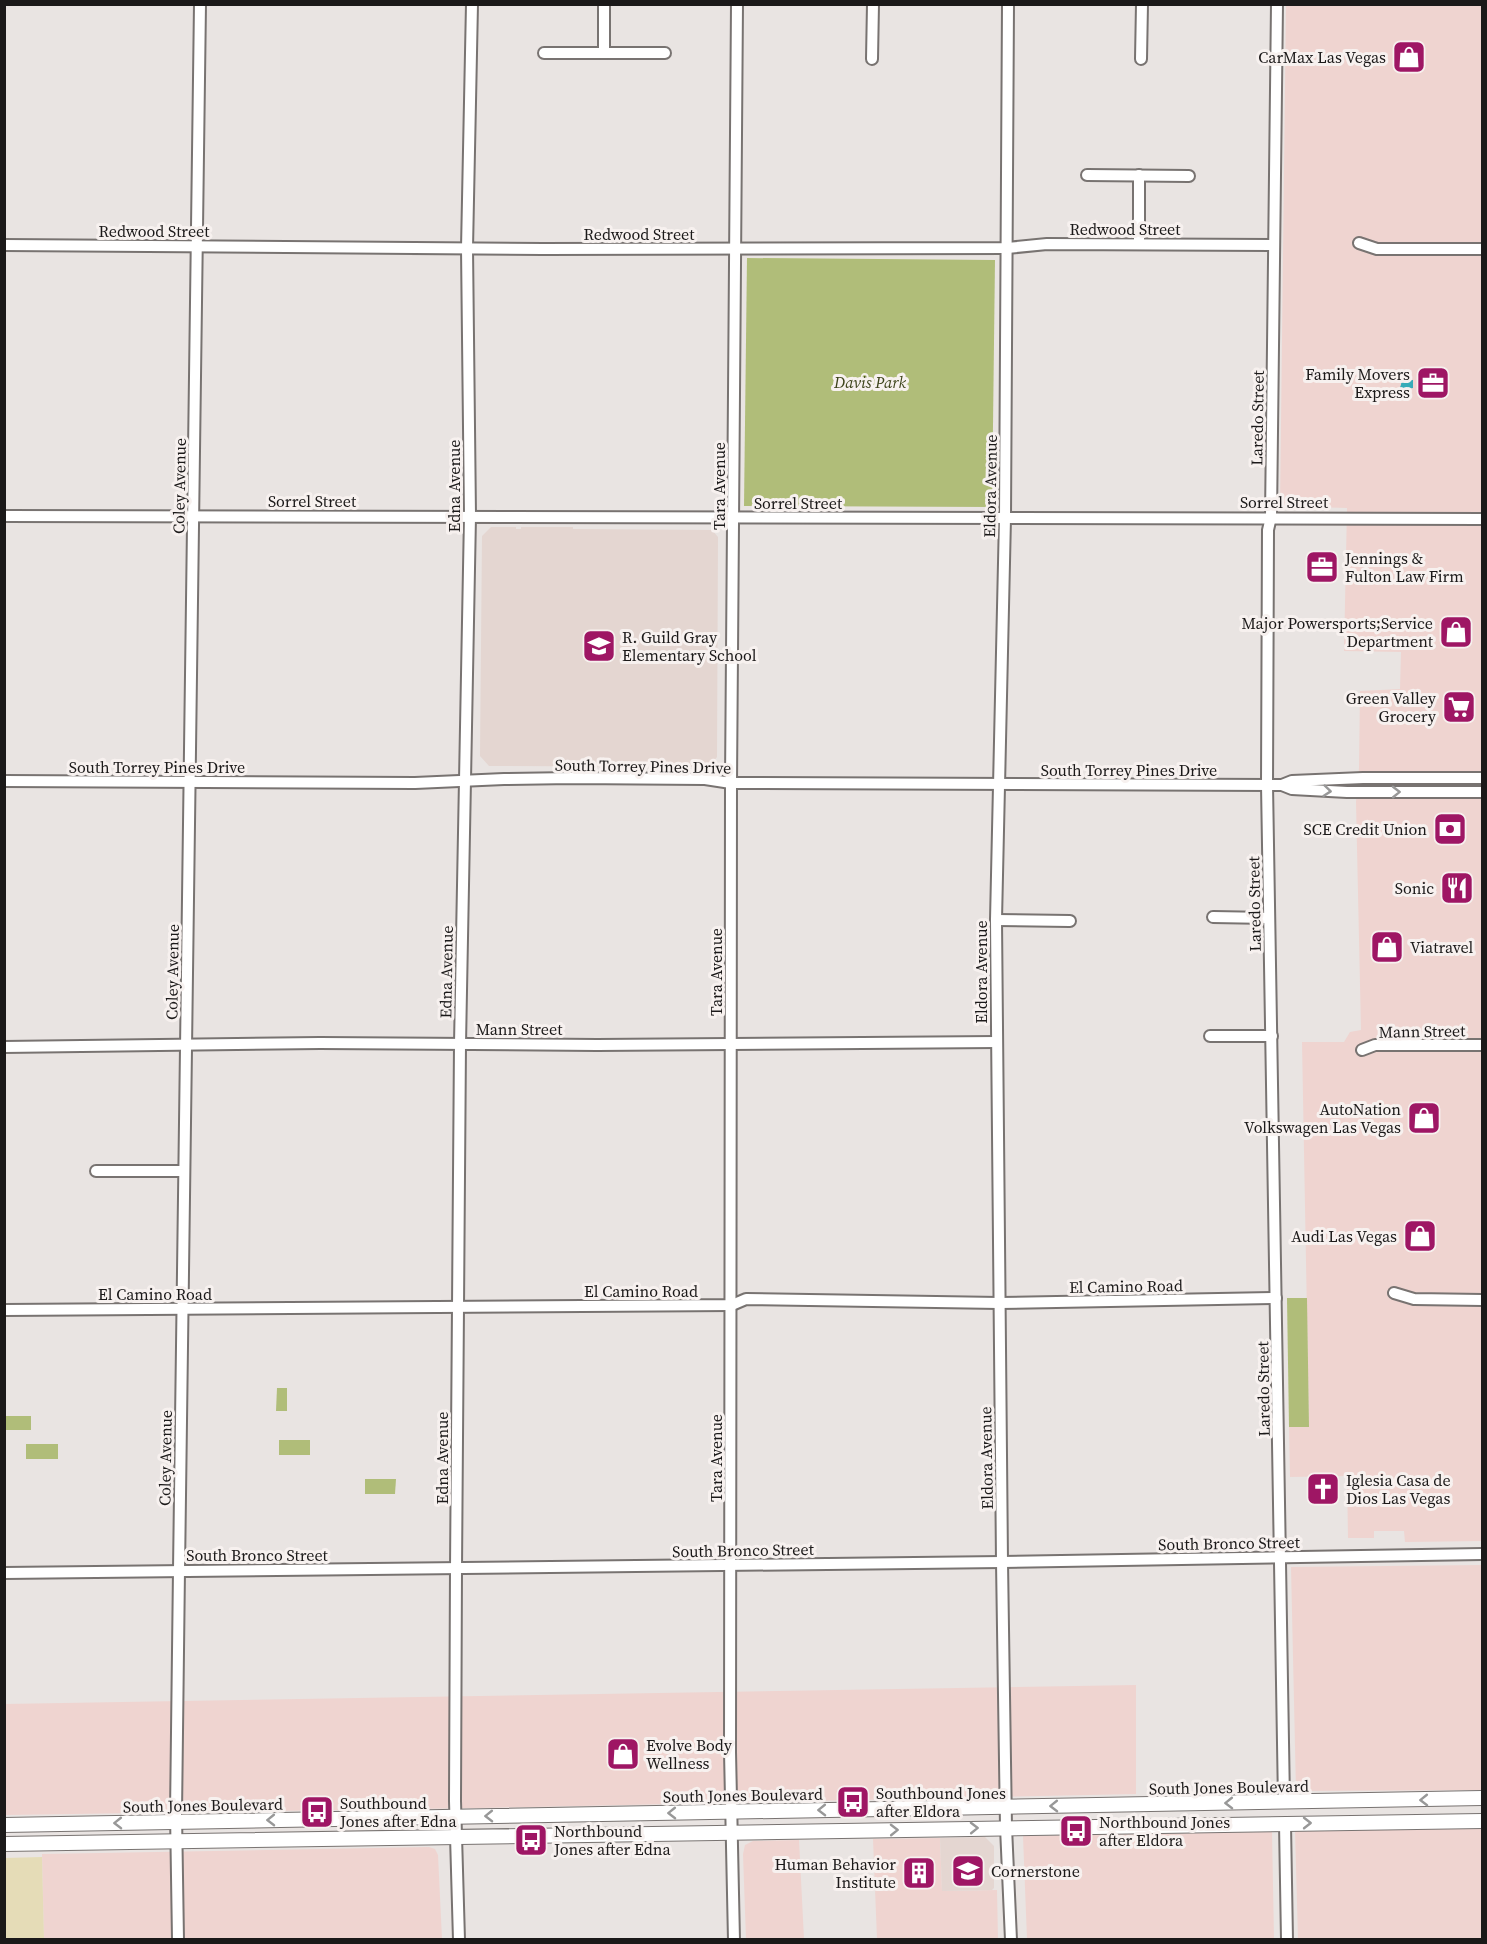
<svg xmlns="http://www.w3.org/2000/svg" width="1487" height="1944" font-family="'Source Serif 4',serif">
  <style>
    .commercial { fill: #efd4d0 }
    .built { fill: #e4d6d1 }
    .green { fill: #b0bd79 }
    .sand { fill: #e5dcb7 }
    .water { fill: #36acb8 }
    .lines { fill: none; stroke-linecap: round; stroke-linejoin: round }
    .minor-casing { stroke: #787371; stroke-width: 14 }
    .major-casing { stroke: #787371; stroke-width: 16 }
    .minor { stroke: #fff; stroke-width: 10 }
    .major { stroke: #fff; stroke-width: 14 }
    .oneway { stroke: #989898 }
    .labels { text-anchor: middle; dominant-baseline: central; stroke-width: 6; stroke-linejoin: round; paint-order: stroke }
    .poi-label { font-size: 16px; fill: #1b1919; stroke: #f7f1ef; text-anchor: start }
    .street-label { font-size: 16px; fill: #1b1919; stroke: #f7f1ef }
    .park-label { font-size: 16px; font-style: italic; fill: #3c4319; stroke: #f7f1ef }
  </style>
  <rect width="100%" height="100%" fill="#e9e4e2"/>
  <g class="commercial">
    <polygon points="1286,5 1482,5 1482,1541 1405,1542 1404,1531 1374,1531 1374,1538 1348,1538 1347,1476 1290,1477 1289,1427 1309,1426 1302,1042 1344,1042 1350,1032 1361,1030 1356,802 1359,768 1360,691 1400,689 1401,652 1344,651 1347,508 1280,506"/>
    <polygon points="1482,1565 1482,1790 1296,1791 1291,1567"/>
    <polygon points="1136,1685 1136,1794 480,1808 5,1815 4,1704"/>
    <polygon points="1482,1827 1482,1939 1298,1939 1295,1830"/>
    <polygon points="1272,1832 1274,1939 1027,1939 1023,1836"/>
    <polygon points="940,1838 942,1891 997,1890 998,1939 877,1939 873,1839"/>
    <polygon points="799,1840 804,1939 746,1939 743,1854 745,1845 753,1841"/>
    <polygon points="429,1847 435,1849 438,1855 442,1939 44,1939 42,1854"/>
  </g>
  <g class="built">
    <polygon points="491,527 516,527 516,529 521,529 521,527 573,527 573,529 712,530 718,537 717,757 709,767 489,766 480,756 482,536"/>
    <polygon points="985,1837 994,1846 994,1888 992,1890 942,1891 940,1838"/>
  </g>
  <g class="green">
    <polygon points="747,258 995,260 992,507 744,506"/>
    <polygon points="1287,1298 1307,1298 1309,1427 1289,1427"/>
    <polygon points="277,1388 287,1388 287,1411 276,1411"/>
    <polygon points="4,1416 31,1416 31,1430 5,1430"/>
    <rect x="279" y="1440" width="31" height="15"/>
    <rect x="26" y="1444" width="32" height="15"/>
    <polygon points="365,1479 396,1479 395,1494 365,1494"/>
  </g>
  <polygon class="sand" points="42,1857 44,1939 5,1939 5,1858"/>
  <path class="water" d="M1395 371H1409V380H1413V388L1408 389 1410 397H1394C1403 383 1404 384 1395 371Z"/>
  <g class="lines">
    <defs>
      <g id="minor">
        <polyline points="1008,4 1005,518 996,920 1002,1562 1006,1827 1011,1940"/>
        <polyline points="1277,4 1271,517 1268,530 1267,785 1284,1802"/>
        <polyline points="544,53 665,53"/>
        <polyline points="604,53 604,4"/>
        <polyline points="872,59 873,4"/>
        <polyline points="1141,59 1142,4"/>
        <polyline points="1087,175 1189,176"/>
        <polyline points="1139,175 1139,244"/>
        <polyline points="1359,243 1377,249 1482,249"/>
        <polyline points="4,245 543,249 1007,248 1047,244 1274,245"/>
        <polyline points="4,516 1482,519"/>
        <polyline points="4,781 415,783 504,779 572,778 705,779 731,783 1282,785 1292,781 1363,778 1482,778"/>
        <polyline points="1282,785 1292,789 1347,792 1482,792"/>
        <polyline points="1213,917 1269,918"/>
        <polyline points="996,920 1070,921"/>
        <polyline points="1210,1036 1272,1036"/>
        <polyline points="4,1047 320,1043 597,1045 997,1042"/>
        <polyline points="1362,1050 1375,1045 1482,1045"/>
        <polyline points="96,1171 184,1171"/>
        <polyline points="1394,1293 1414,1299 1482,1300"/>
        <polyline points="4,1310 732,1305 746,1299 999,1303 1276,1298"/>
        <polyline points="4,1573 1002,1562 1482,1554"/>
        <polyline points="1285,1824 1287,1940"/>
        <polyline points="178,1940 176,1813 179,1570 200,4"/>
        <polyline points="459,1940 455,1801 456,1569 460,1044 470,516 467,248 472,4"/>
        <polyline points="734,1940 730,1752 731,783 737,4"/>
      </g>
      <g id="major">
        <polyline points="4,1825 1482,1798"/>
        <polyline points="4,1844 1482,1821"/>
      </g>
    </defs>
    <use href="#minor" class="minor-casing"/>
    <use href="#major" class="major-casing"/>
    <use href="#minor" class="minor"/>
    <use href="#major" class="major"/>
  </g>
  <defs><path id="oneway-chevron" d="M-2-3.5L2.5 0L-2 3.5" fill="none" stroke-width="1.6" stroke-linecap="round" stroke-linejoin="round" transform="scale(1.5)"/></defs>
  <g class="oneway">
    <use href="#oneway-chevron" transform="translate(1327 791) rotate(6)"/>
    <use href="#oneway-chevron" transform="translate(1396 792) rotate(-1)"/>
    <use href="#oneway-chevron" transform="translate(1424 1800) rotate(179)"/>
    <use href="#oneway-chevron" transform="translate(1229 1803) rotate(179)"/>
    <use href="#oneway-chevron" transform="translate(1054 1806) rotate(179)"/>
    <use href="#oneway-chevron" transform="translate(822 1810) rotate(179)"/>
    <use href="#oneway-chevron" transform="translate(672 1813) rotate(179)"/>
    <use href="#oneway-chevron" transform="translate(489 1816) rotate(179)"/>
    <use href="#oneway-chevron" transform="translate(271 1820) rotate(179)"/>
    <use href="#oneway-chevron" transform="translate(118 1823) rotate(179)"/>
    <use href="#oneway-chevron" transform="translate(1307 1823)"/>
    <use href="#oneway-chevron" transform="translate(974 1828) rotate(-1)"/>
    <use href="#oneway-chevron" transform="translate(894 1830) rotate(-1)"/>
  </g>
  <defs>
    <symbol id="shop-square" viewBox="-11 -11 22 22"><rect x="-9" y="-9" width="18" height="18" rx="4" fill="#9e1664" stroke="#f7f1ef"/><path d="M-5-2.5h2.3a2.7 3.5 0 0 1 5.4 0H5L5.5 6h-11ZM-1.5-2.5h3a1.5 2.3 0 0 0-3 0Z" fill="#fff"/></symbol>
    <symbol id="office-square" viewBox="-11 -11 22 22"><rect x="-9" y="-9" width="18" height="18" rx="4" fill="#9e1664" stroke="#f7f1ef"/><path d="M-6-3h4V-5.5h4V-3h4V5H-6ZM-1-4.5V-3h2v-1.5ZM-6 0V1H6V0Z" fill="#fff"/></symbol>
    <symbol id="school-square" viewBox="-11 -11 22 22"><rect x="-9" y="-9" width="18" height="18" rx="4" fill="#9e1664" stroke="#f7f1ef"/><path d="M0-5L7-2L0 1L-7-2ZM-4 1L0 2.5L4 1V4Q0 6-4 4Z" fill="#fff"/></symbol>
    <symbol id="supermarket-square" viewBox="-11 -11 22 22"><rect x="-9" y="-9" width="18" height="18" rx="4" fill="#9e1664" stroke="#f7f1ef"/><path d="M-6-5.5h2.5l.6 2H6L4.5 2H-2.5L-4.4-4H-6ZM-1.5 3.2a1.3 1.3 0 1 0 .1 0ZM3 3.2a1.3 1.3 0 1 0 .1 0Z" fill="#fff"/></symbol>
    <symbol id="bank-square" viewBox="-11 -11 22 22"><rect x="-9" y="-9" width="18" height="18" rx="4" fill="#9e1664" stroke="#f7f1ef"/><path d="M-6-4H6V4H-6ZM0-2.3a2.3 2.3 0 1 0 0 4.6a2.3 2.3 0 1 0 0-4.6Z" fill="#fff"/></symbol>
    <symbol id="restaurant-square" viewBox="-11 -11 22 22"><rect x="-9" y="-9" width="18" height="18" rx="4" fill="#9e1664" stroke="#f7f1ef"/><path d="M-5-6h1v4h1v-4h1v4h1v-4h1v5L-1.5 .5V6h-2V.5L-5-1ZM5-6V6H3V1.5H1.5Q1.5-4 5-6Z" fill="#fff"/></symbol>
    <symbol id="church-square" viewBox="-11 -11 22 22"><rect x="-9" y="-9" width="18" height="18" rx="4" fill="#9e1664" stroke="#f7f1ef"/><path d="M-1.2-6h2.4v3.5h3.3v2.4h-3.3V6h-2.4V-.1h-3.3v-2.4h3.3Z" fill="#fff"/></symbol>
    <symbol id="bus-square" viewBox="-11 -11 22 22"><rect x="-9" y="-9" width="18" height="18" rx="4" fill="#9e1664" stroke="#f7f1ef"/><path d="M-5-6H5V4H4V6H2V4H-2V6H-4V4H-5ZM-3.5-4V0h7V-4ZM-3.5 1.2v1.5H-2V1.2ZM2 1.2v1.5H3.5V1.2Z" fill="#fff"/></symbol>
    <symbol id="building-square" viewBox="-11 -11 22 22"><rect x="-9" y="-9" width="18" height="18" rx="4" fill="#9e1664" stroke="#f7f1ef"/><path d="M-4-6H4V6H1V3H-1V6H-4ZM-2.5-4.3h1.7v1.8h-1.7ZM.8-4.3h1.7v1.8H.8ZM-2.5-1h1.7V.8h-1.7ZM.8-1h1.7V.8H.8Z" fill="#fff"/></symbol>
  </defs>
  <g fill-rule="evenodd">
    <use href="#shop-square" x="1390" y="38" width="38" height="38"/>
    <use href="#office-square" x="1414" y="364" width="38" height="38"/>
    <use href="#office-square" x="1303" y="548" width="38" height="38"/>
    <use href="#shop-square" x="1437" y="613" width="38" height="38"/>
    <use href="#school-square" x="580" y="627" width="38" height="38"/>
    <use href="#supermarket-square" x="1440" y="688" width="38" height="38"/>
    <use href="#bank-square" x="1431" y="810" width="38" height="38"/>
    <use href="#restaurant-square" x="1438" y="869" width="38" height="38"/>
    <use href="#shop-square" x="1368" y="928" width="38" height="38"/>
    <use href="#shop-square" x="1405" y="1099" width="38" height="38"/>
    <use href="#shop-square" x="1401" y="1217" width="38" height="38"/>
    <use href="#church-square" x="1304" y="1470" width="38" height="38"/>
    <use href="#shop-square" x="604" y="1735" width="38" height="38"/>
    <use href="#bus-square" x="834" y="1783" width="38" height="38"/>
    <use href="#bus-square" x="298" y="1793" width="38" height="38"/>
    <use href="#bus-square" x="1057" y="1812" width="38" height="38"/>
    <use href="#bus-square" x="512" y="1821" width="38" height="38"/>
    <use href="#school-square" x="949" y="1852" width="38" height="38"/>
    <use href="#building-square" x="900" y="1854" width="38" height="38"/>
  </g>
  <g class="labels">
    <g class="poi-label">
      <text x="1386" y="57" text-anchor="end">CarMax Las Vegas</text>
      <text x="1410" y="374" text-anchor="end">Family Movers<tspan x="1410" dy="18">Express</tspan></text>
      <text x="1345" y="558">Jennings &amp;<tspan x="1345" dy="18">Fulton Law Firm</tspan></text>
      <text x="1433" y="623" text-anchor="end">Major Powersports;Service<tspan x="1433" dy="18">Department</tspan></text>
      <text x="622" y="637">R. Guild Gray<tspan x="622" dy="18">Elementary School</tspan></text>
      <text x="1436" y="698" text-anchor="end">Green Valley<tspan x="1436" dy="18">Grocery</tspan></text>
      <text x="1427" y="829" text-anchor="end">SCE Credit Union</text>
      <text x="1434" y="888" text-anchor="end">Sonic</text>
      <text x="1410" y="947">Viatravel</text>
      <text x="1401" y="1109" text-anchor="end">AutoNation<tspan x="1401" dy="18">Volkswagen Las Vegas</tspan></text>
      <text x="1397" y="1236" text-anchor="end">Audi Las Vegas</text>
      <text x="1346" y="1480">Iglesia Casa de<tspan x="1346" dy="18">Dios Las Vegas</tspan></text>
      <text x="646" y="1745">Evolve Body<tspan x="646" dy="18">Wellness</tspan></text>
      <text x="876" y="1793">Southbound Jones<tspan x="876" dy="18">after Eldora</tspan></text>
      <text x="340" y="1803">Southbound<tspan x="340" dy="18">Jones after Edna</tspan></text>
      <text x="1099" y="1822">Northbound Jones<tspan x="1099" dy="18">after Eldora</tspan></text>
      <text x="554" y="1831">Northbound<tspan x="554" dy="18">Jones after Edna</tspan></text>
      <text x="896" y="1864" text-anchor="end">Human Behavior<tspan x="896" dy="18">Institute</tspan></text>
      <text x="991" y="1871">Cornerstone</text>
    </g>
    <g class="street-label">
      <text x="1125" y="229">Redwood Street</text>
      <text x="154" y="231">Redwood Street</text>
      <text x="639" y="234">Redwood Street</text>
      <text transform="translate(1257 418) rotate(-89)">Laredo Street</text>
      <text transform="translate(179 486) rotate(-89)">Coley Avenue</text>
      <text transform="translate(454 486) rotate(-90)">Edna Avenue</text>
      <text transform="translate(719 486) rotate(-90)">Tara Avenue</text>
      <text transform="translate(990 486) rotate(-89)">Eldora Avenue</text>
      <text x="312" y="501">Sorrel Street</text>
      <text x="1284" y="502">Sorrel Street</text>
      <text x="798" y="503">Sorrel Street</text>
      <text transform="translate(643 766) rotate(1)">South Torrey Pines Drive</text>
      <text x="157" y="767">South Torrey Pines Drive</text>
      <text x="1129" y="770">South Torrey Pines Drive</text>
      <text transform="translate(1254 904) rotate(-91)">Laredo Street</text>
      <text transform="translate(172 972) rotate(-89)">Coley Avenue</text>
      <text transform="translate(446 972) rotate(-89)">Edna Avenue</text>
      <text transform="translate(716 972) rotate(-90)">Tara Avenue</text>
      <text transform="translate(981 972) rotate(-90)">Eldora Avenue</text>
      <text x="519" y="1029">Mann Street</text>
      <text transform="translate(1422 1031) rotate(-1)">Mann Street</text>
      <text transform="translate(1126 1286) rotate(-1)">El Camino Road</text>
      <text x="641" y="1291">El Camino Road</text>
      <text x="155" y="1294">El Camino Road</text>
      <text transform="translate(1263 1389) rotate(-91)">Laredo Street</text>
      <text transform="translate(165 1458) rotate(-89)">Coley Avenue</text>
      <text transform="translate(442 1458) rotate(-90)">Edna Avenue</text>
      <text transform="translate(716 1458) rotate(-90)">Tara Avenue</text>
      <text transform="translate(986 1458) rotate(-91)">Eldora Avenue</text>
      <text transform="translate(1229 1543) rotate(-1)">South Bronco Street</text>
      <text transform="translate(743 1550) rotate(-1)">South Bronco Street</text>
      <text x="257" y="1555">South Bronco Street</text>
      <text transform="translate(1229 1787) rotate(-1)">South Jones Boulevard</text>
      <text transform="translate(743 1795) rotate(-1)">South Jones Boulevard</text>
      <text transform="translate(203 1805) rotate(-1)">South Jones Boulevard</text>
    </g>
    <g class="park-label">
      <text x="870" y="382">Davis Park</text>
    </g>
  </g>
  <rect width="1487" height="1944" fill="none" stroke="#1b1919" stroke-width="12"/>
</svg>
